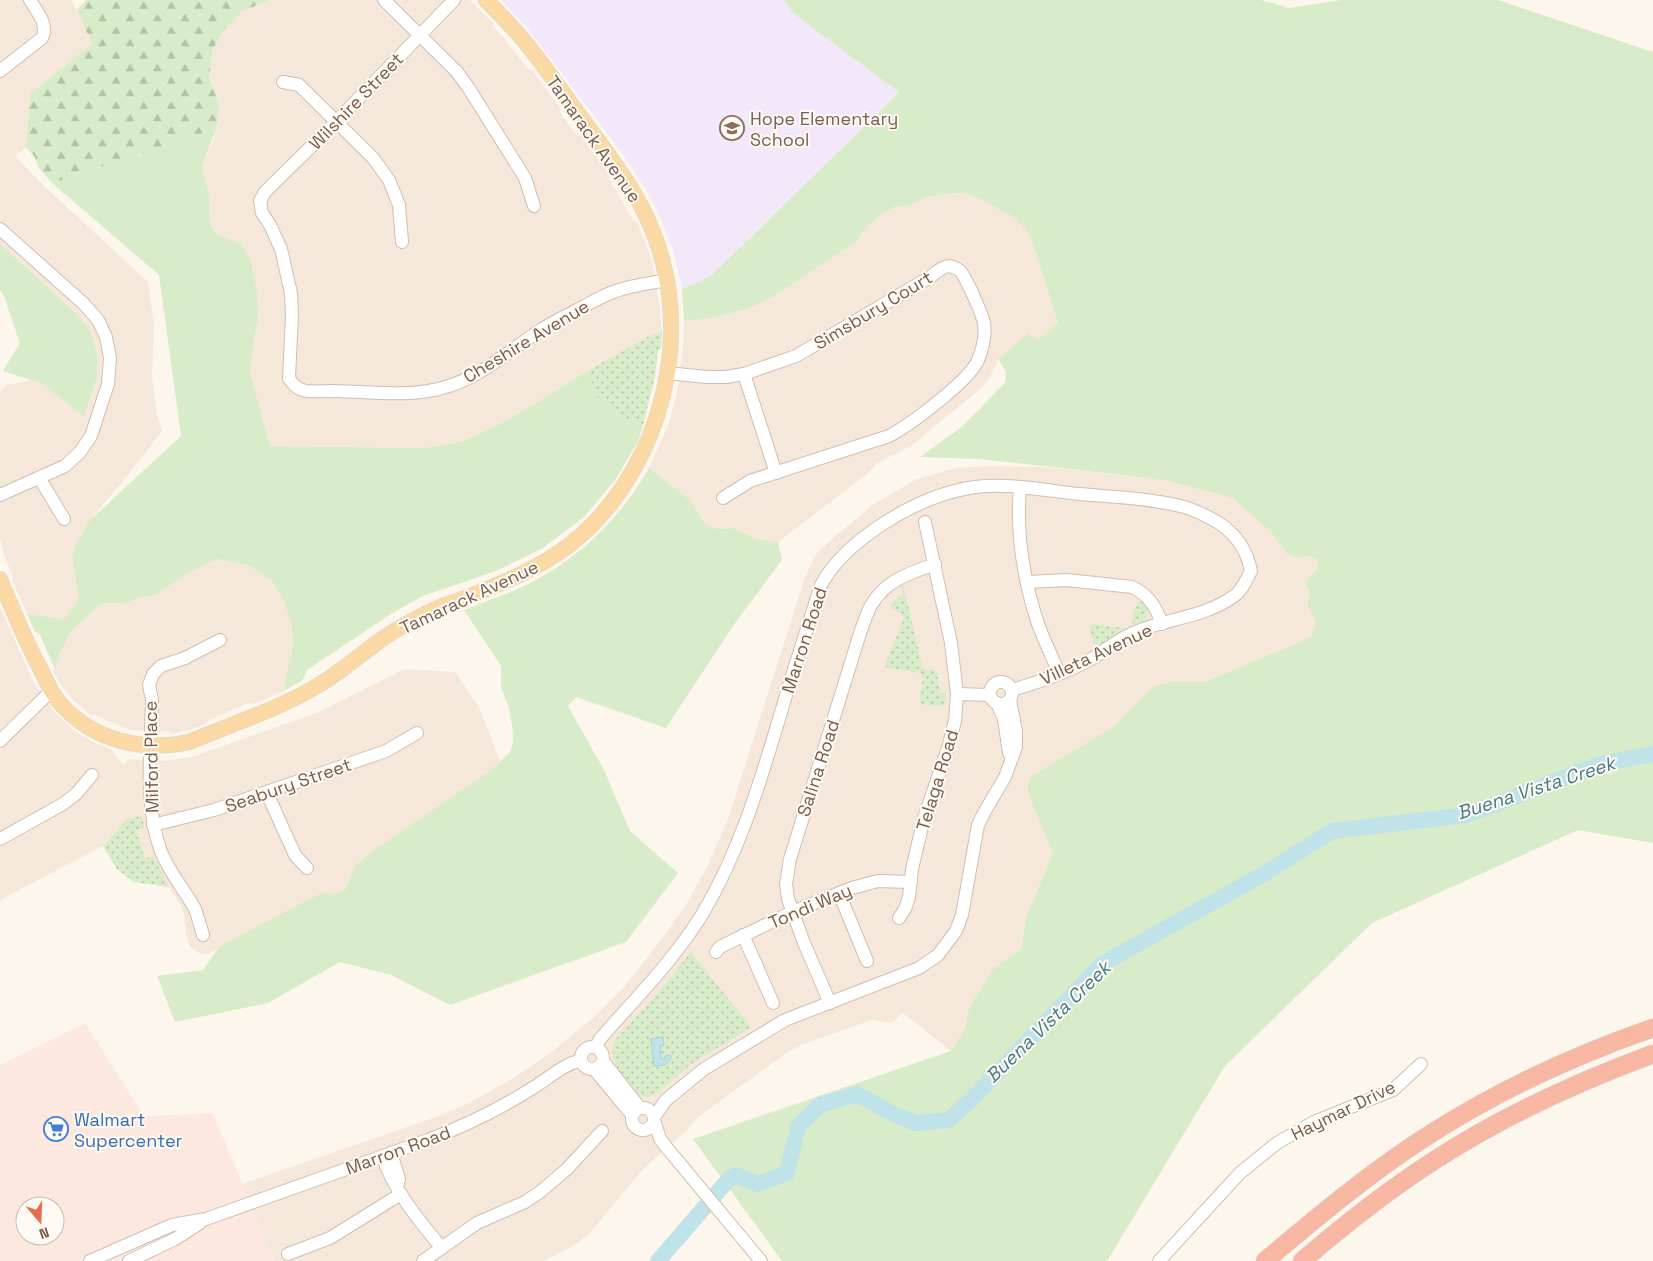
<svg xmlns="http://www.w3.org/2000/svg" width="1653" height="1261" font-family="'Space Grotesk',sans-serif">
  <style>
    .residential { fill: #f5e8da }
    .commercial { fill: #fde8e0; fill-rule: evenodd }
    .education { fill: #f3e8fa }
    .grass { fill: #d8ecc9 }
    .forest { fill: url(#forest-firs) }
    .park { fill: url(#park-dots) }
    .water { fill: #bfe3e8; stroke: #a5d3da }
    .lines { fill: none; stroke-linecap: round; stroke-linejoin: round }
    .river { stroke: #bfe3e8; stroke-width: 16 }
    .minor-casing { stroke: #d1beb0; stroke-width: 14 }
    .major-casing { stroke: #dad1cd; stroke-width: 16 }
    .highway-casing { stroke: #dad1cd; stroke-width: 19 }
    .minor { stroke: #fff; stroke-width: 12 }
    .major { stroke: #fbd9a5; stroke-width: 15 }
    .highway { stroke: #f7b7a3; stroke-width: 18 }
    .labels { text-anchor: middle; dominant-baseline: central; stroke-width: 4; stroke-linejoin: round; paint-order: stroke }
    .street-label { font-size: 18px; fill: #7a5c4d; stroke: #fffaf3 }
    .education-label { font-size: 18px; fill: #785e54; stroke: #fffaf3; text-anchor: start }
    .shop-label { font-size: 18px; fill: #366cbe; stroke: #fffaf3; text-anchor: start }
    .water-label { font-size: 19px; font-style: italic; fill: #437c86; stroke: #fffaf3 }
  </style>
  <defs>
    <pattern id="forest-firs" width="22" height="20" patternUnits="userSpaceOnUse" patternTransform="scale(1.25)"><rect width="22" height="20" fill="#d8ecc9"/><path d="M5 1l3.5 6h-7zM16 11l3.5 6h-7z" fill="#b4c2a5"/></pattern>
    <pattern id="park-dots" width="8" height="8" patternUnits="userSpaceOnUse" patternTransform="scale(1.25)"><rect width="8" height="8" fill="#d8ecc9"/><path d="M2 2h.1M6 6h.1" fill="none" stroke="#b4c2a5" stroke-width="1.8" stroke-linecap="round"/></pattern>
  </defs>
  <rect width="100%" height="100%" fill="#fdf6ec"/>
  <g class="residential">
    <polygon points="0,0 71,0 77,10 92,44 30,94 26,147 15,156 45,187 148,282 154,324 152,377 157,414 162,431 127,476 90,520 72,559 79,599 64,619 27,614 12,580 13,577 6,560 0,539 0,392 7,385 31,380 41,383 84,415 97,377 98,360 94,341 89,328 75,312 0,244"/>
    <polygon points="270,0 470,0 493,23 493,27 503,37 528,69 532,70 560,108 560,112 577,136 581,136 610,175 609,179 633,220 637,222 652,260 659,303 662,332 649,336 589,370 508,420 464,441 425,448 270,446 250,372 255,331 258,323 242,244 215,233 210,224 209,196 202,167 214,139 219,104 209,77 213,49 224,30 244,10"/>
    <polygon points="964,193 978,198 1015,218 1030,235 1058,323 1038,339 999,359 989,379 978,391 941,421 911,446 877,463 867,474 778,542 756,539 733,528 718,529 708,526 701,518 691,501 649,468 668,426 677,393 683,348 684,321 711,318 857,241 862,231 867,225 896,206 908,207 925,198 945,194"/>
    <polygon points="986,466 1045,467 1165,480 1233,497 1271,532 1287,554 1308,556 1317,559 1318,567 1310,593 1316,622 1311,637 1205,682 1173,681 1157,685 1148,691 1113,727 1081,747 1036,812 1038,819 1044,829 1053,853 1025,919 1022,948 994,968 969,1007 965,1028 951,1051 903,1013 892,1023 872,1020 803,1044 788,1052 698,1117 686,1131 643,1169 590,1233 573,1246 543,1261 274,1261 242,1184 439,1116 467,1104 512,1079 549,1054 595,1016 624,987 664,936 689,900 708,865 728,819 804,580 815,555 832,539 874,504 917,479 956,468"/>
    <polygon points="217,559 250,566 272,581 284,601 291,623 293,645 283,691 254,704 248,703 209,720 206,724 192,729 172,734 167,731 131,730 124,728 95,715 91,716 73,700 59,682 53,672 59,656 71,631 102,603 126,603 141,597 154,596 185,575"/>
    <polygon points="0,607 33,681 57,715 75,731 93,742 112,750 123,765 129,759 167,761 195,756 319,712 405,669 455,672 479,707 500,761 490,771 468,787 371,852 354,867 345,890 267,921 208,954 201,954 194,950 189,945 187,939 183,909 169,887 134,882 117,869 103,846 0,900"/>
  </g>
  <path class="commercial" d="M85 1023 144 1116 213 1113 274 1261H0V1065ZM25 1206H55V1236H25Z"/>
  <polygon class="education" points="501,0 784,0 794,14 899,91 711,276 682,289 674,253 660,217 648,193 622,153 529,30"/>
  <g class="grass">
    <path d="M784 0H1261L1289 8 1341 0H1498L1653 52V843L1578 830 1372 923 1225 1066 1107 1261H782L693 1139 951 1051 965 1028 969 1007 994 968 1022 948 1025 919 1053 853C1044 830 1032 809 1027 785L1032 776 1113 727 1148 691 1157 685 1173 681 1205 682 1311 637 1316 622 1307 605 1310 593 1305 583 1318 568 1317 559 1308 556 1300 558 1287 554 1271 532 1233 498 1165 480 980 459 920 457 959 429 980 409 1005 382 1006 372 998 359 1027 334 1038 339 1058 323 1030 235 1015 218 978 198 964 193 945 194 925 198 908 207 896 206C880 216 865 224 857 241L769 299 746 309 711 318 684 321 682 289 711 276 899 92 794 14Z"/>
    <polygon points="216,129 202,167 209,196 210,224 215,233 242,244 251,261 257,293 258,323 255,331 250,372 270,446 425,448 464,441 508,420 589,370 597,396 617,414 643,426 637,443 615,480 584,517 543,548 496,571 423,596 394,612 307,670 302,681 283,691 293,645 291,623 284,601 272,581 250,566 217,559 185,575 154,596 141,597 126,603 102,603 71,631 59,656 55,669 39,633 35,632 27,614 64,619 79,599 72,559 75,546 90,520 181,436 159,275 52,183"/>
    <polygon points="0,244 75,312 89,328 94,341 98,360 97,377 84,416 41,383 3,371 20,343 4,296 0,290"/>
    <path d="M649 468 691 501 701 518 708 526 718 529 733 528 756 539 778 542 782 560 733 626 666 728 576 697 568 706 604 770 630 831 678 873 626 942 450 1005 391 975 340 962 268 1003 175 1022 157 976 203 970 219 947 267 921 324 892 335 894 345 890 354 867 371 852 490 771 510 752 513 743V732L509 708 501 687V666L464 610C487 601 510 593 532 582 582 556 622 516 649 468Z"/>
  </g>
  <polygon class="forest" points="86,0 270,0 244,10 224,30 213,49 209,77 219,104 216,129 52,183 39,168 34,156 26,147 30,94 92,44 77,10"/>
  <g class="park">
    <polygon points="662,332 661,349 658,351 655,376 643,426 617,414 596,396 589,370 649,336"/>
    <path d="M903 583 922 666 925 669H931L937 672 940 693H946V698L945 705 935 706 921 704C916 693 927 684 920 673L884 667 904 618 901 613 893 610 890 606 904 592 899 586Z"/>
    <path d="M1140 600 1149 609 1145 621 1133 625C1131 615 1134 608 1140 600Z"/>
    <polygon points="1092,624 1124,628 1125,629 1095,648 1089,626"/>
    <polygon points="142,816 144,828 136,831 145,859 153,856 169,887 134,882 117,869 103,846 127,819"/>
    <polygon points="691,952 751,1027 693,1063 658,1092 649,1097 641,1096 636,1093 615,1067 612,1048 615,1040 653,999"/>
  </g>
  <polygon class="water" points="663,1037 664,1045 660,1046 661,1058 664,1059 665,1056 671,1055 671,1058 665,1065 654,1066 651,1039"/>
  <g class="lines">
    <polyline class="river" points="658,1261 729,1179 736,1175 758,1184 787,1173 798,1127 820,1105 857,1094 893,1114 916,1123 949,1120 973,1098 1102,964 1262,875 1332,831 1467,815 1600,764 1653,754"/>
    <defs>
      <g id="minor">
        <polyline points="384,0 457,72 468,87 525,178 534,206"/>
        <path d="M454 0 329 129 265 192 260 201 262 213 270 225 281 249 291 293 292 315 289 378C299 397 316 390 336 391 373 392 413 398 449 386 483 375 509 351 539 331 551 323 566 316 579 309 591 303 603 295 616 291 633 285 651 283 668 280"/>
        <path d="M0 71 42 38C49 25 37 12 30 0"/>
        <polyline points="283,82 299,85 373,158 389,180 399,205 402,242"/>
        <polyline points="0,229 84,304 98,320 106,337 110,358 108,384 91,436 80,452 65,466 0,495"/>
        <path d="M667 373 706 377H726L744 374 796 356 930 277C936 273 942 266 950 266 953 267 958 269 960 271 966 277 982 314 984 323 986 336 983 348 978 360 970 380 910 425 889 436L750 481 723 498"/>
        <polyline points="744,374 776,473"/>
        <polyline points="40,479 64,519"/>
        <path d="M1020 488C1016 533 1024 581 1038 624 1044 640 1052 657 1059 673"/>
        <path d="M1028 582 1067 580 1132 587C1149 595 1156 607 1162 624"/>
        <circle cx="1001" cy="693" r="11"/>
        <polyline points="957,694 990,695"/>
        <polyline points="997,703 1004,719 1009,753"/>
        <polyline points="0,741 51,691"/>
        <polyline points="267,793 295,855 307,868"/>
        <polyline points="153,825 214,810 334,769 386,751 417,733"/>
        <polyline points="0,839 63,804 76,794 92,775"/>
        <polyline points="839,893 867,961"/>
        <polyline points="899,918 905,909 909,897 912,869 924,818 948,748 955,721 957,694 951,643 925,522"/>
        <path d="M203 935C200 926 198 917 195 909 184 889 168 871 160 849 144 801 151 750 152 700L149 685 153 674 161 666 185 658 220 640"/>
        <polyline points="743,935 773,1003"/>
        <polyline points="716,952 720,947 792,912 852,888 878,881 911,882"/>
        <path d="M830 1003 804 943 788 899 786 884 790 859 861 630C865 621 867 611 872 604 886 580 910 573 935 564"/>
        <circle cx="592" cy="1058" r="11"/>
        <path d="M596 1047 600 1039C636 998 674 960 703 913 741 849 761 779 782 709 794 667 808 627 821 585 846 539 917 497 969 488 1004 482 1043 490 1079 494 1112 497 1148 498 1180 506 1194 509 1207 516 1219 523 1237 535 1247 550 1251 571 1246 580 1242 591 1234 596 1204 618 1166 618 1133 633 1118 639 1105 651 1091 659 1067 673 1039 682 1012 690"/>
        <polyline points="603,1061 640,1108"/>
        <polyline points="594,1069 632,1115"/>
        <circle cx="643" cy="1119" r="11"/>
        <polyline points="654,1117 666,1100 704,1069 785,1020 919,968 938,955 956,931 962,915 978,825 985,811 1005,777 1016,747 1016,731 1010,700"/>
        <polyline points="654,1120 660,1139 667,1148 761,1261"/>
        <polyline points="391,1153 399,1179 397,1186"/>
        <path d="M382 1156C394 1190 418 1220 442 1248"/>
        <polyline points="288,1254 330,1238 401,1194"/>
        <path d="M90 1261 172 1225 206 1219 428 1140C464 1126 498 1110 531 1089 548 1079 562 1065 581 1060"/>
        <polyline points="129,1261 175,1239 200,1223"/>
        <polyline points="423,1261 477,1223 525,1202 540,1192 567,1169 602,1131"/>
        <polyline points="1159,1261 1240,1173 1277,1143 1314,1122 1393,1090 1421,1064"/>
      </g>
      <path id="major" d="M0 579C13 610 25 641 41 670 46 681 52 694 60 703 93 741 142 752 189 742 232 724 277 710 317 686 343 671 365 650 391 633 401 627 412 621 423 615 437 607 453 602 468 597 505 582 540 568 572 543 612 511 641 465 657 416 681 342 675 263 635 195 618 166 597 139 577 112 561 90 546 68 529 47 516 30 501 15 486 0"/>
      <g id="highway">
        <path d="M1265 1261C1315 1219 1366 1176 1421 1140 1493 1093 1572 1056 1653 1028"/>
        <path d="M1302 1261C1344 1225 1388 1190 1435 1160 1503 1116 1577 1082 1653 1054"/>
      </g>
    </defs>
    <use href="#minor" class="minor-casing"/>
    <use href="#major" class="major-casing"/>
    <use href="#highway" class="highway-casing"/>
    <use href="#minor" class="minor"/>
    <use href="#major" class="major"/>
    <use href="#highway" class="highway"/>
  </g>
  <defs>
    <symbol id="school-ring" viewBox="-11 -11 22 22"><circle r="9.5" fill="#fffaf3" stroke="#8d6e63" stroke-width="1.5"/><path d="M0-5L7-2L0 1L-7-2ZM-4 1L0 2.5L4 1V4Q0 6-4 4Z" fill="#8d6e63"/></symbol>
    <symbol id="supermarket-ring" viewBox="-11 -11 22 22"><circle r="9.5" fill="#fffaf3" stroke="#3f7fe0" stroke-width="1.5"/><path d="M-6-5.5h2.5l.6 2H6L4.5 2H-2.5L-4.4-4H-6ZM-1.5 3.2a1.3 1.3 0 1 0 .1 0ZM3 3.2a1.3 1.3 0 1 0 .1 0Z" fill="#3f7fe0"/></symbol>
  </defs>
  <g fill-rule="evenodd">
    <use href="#school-ring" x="718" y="114" width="28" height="28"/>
    <use href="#supermarket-ring" x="42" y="1115" width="28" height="28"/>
  </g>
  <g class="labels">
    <g class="street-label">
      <text transform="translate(356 101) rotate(-46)">Wilshire Street</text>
      <text transform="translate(594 139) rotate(55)">Tamarack Avenue</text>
      <text transform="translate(873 310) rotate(-31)">Simsbury Court</text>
      <text transform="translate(526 341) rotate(-31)">Cheshire Avenue</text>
      <text transform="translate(469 597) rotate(-25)">Tamarack Avenue</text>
      <text transform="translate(804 640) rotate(-72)">Marron Road</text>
      <text transform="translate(1096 654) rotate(-25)">Villeta Avenue</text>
      <text transform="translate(151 757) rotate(-91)">Milford Place</text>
      <text transform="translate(818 768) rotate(-72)">Salina Road</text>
      <text transform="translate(937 780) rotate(-73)">Telaga Road</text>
      <text transform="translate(288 785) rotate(-19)">Seabury Street</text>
      <text transform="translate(810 906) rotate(-23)">Tondi Way</text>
      <text transform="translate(1343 1110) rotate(-26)">Haymar Drive</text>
      <text transform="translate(398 1150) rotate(-20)">Marron Road</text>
    </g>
    <g class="education-label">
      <text x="750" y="118">Hope Elementary<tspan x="750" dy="21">School</tspan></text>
    </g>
    <g class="shop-label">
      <text x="74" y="1119">Walmart<tspan x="74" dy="21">Supercenter</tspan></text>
    </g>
    <g class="water-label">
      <text transform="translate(1536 788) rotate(-18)">Buena Vista Creek</text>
      <text transform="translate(1048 1022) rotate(-44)">Buena Vista Creek</text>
    </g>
  </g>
  <g transform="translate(40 1221) rotate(161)"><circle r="24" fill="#fffaf3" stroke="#cabbb1"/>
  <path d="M0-4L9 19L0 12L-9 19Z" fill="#e76f51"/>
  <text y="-8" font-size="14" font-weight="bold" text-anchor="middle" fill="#7a5c4d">N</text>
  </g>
</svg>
